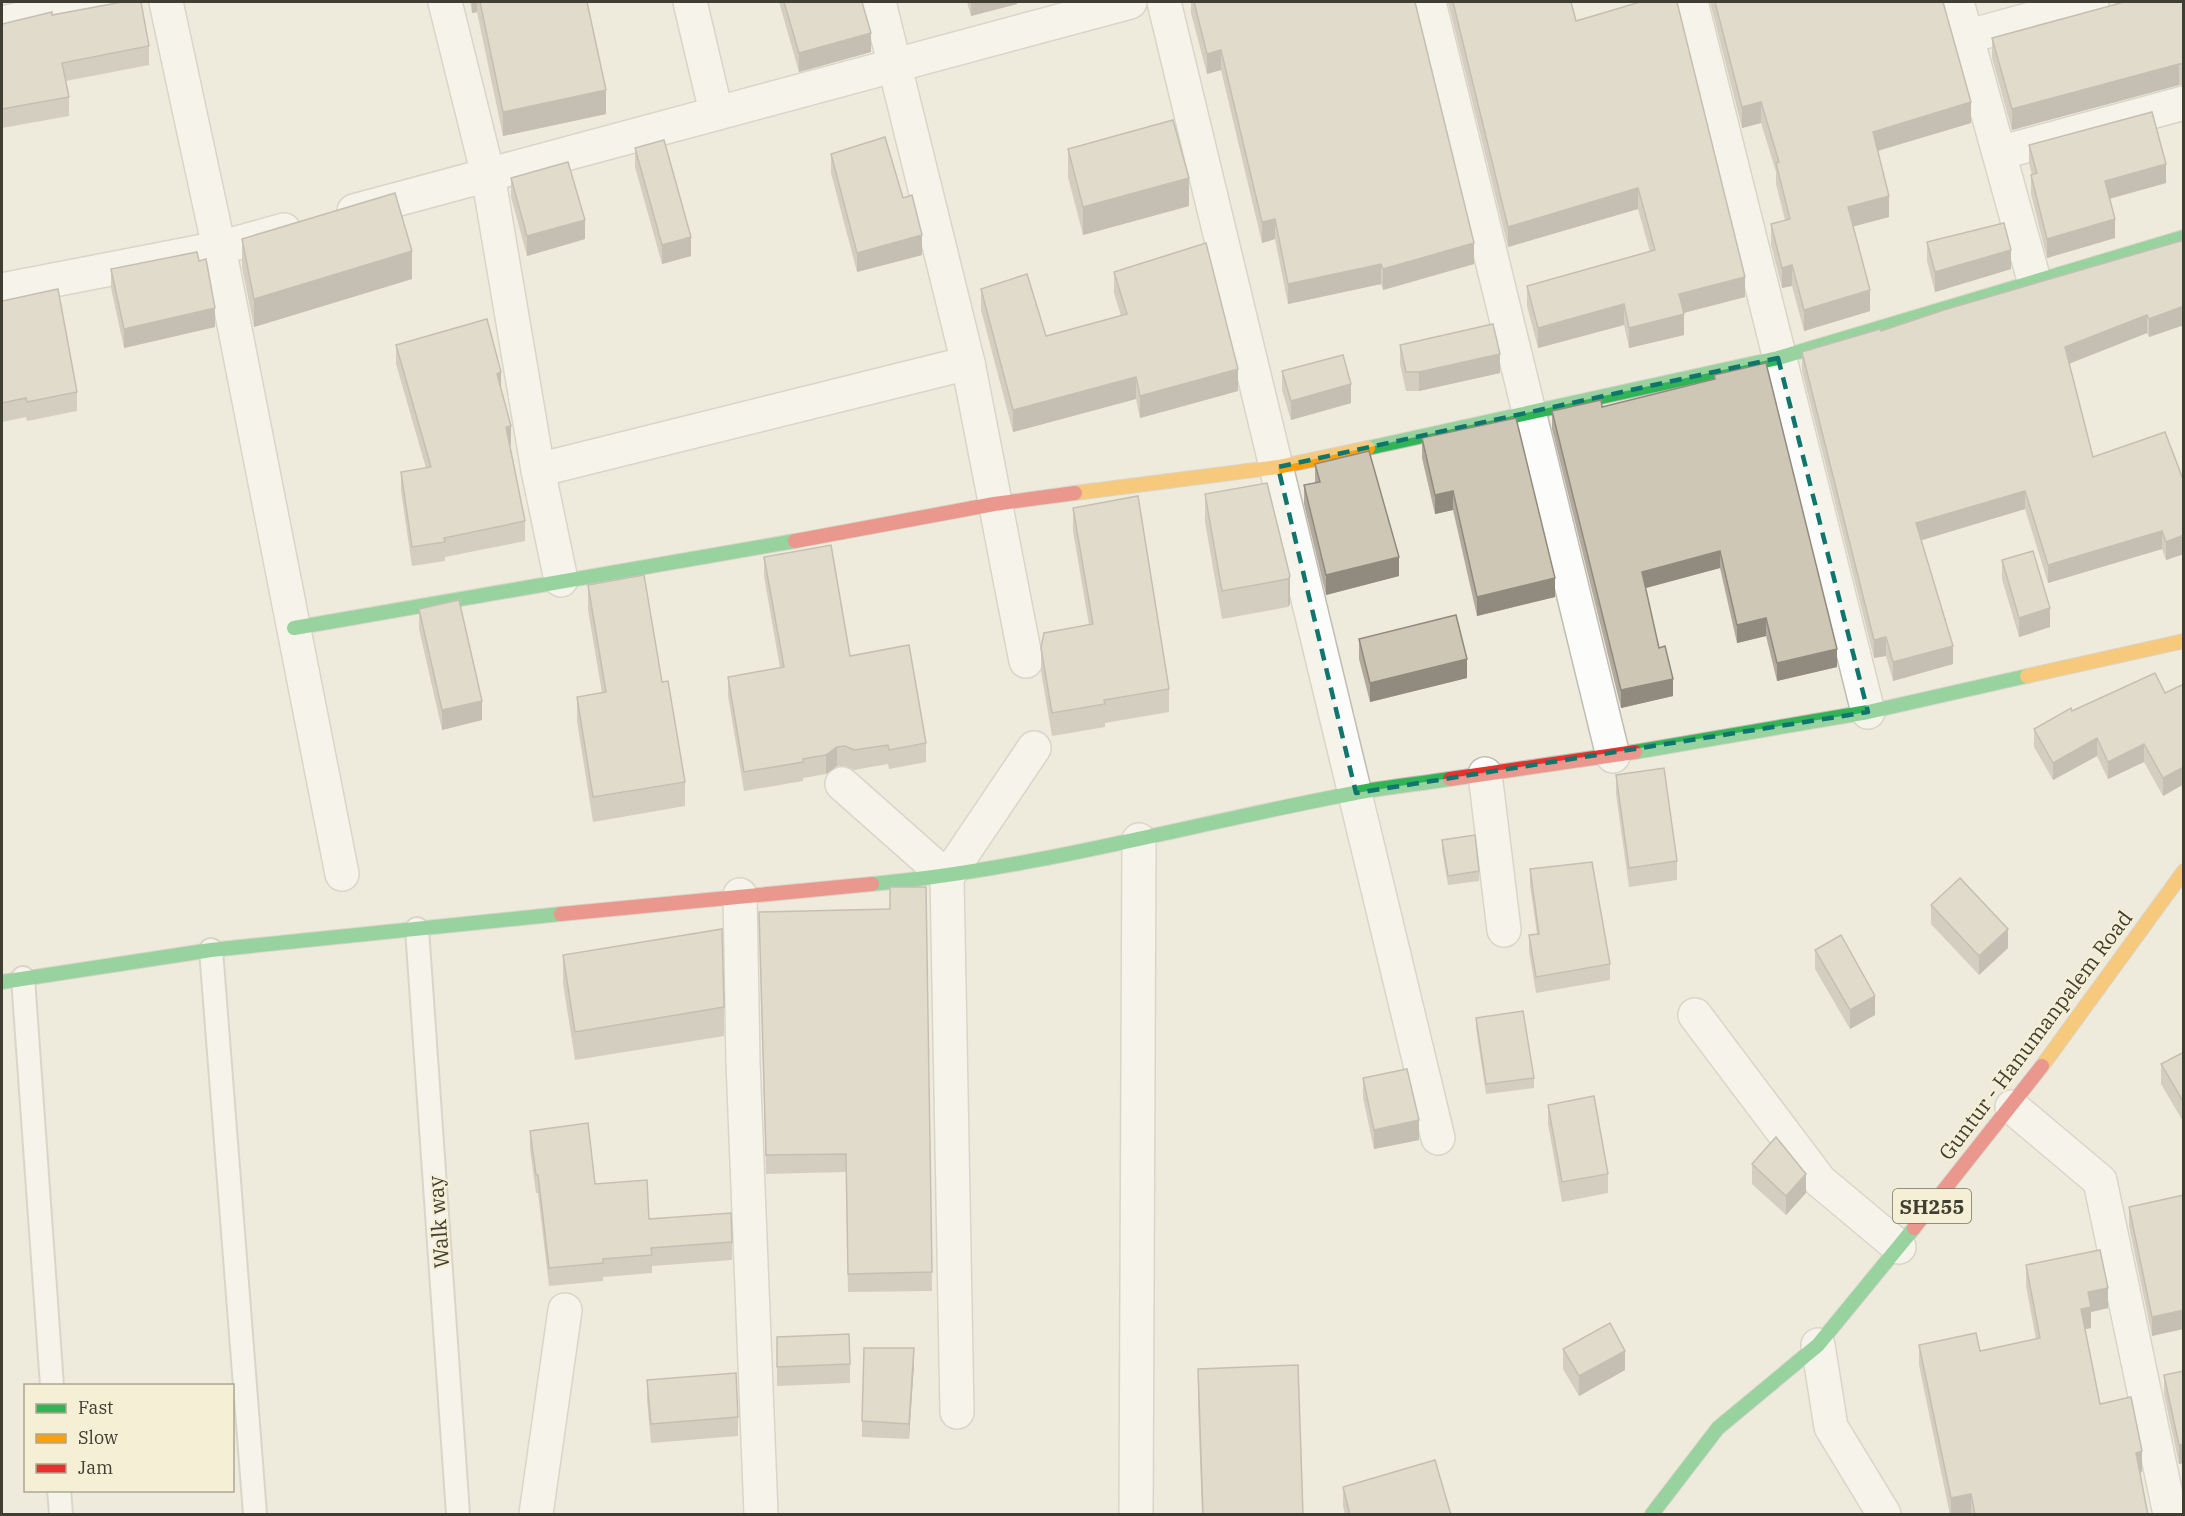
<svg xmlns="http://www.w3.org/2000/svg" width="2185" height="1516" font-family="'IBM Plex Serif',serif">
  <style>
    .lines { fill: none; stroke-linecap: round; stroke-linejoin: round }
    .lane-casing { stroke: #bfbcb1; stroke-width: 26 }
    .street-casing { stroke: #bfbcb1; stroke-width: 36 }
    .fast-casing { stroke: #bfbcb1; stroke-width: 16 }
    .slow-casing { stroke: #bfbcb1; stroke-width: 16 }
    .jam-casing { stroke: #bfbcb1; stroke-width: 16 }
    .lane { stroke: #fcfcfa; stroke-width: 22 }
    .street { stroke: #fcfcfa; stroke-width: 33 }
    .fast { stroke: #30b455; stroke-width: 14 }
    .slow { stroke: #ff9f0a; stroke-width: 14 }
    .jam { stroke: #e5322d; stroke-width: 14 }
    .wall { fill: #b2ab9d }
    .shaded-wall { fill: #918b7f }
    .building { fill: #cfc7b6; stroke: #918b7f; stroke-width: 1.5 }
    .marked { fill: none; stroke: #0f766e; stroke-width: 4.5; stroke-dasharray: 12 8; stroke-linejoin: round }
    .labels { text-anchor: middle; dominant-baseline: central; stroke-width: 4.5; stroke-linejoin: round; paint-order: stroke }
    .shield { fill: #f5efd5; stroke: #767264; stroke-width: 1.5 }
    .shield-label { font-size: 20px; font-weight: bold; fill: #403d33 }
    .street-label { font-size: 21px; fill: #403d33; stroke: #f5efd5 }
  </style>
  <rect width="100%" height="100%" fill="#eeebdc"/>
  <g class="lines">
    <defs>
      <g id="lane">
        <polyline points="417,929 458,1514"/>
        <polyline points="211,950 255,1514"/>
        <polyline points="23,978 52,1386"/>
        <polyline points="59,1490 61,1514"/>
      </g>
      <g id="street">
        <polyline points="166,2 219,248 342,874"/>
        <polyline points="445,2 488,175 538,470 561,580"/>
        <polyline points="690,2 716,112"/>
        <polyline points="879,2 968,363 1026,661"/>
        <polyline points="1164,2 1438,1138"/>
        <polyline points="1429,2 1613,756"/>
        <polyline points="1691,2 1868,712"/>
        <polyline points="1957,2 2034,280"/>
        <polyline points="2,23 99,2"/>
        <polyline points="1966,37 2092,2"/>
        <polyline points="1999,153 2184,103"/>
        <polyline points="354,211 1130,2"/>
        <polyline points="2,290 219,248 284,230"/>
        <polyline points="538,470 968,363"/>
        <polyline points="1485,774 1504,930"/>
        <polyline points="842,784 947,877 1034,748"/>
        <polyline points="947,877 957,1412"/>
        <polyline points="740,895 743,1062 761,1514"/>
        <polyline points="1695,1015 1820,1181 1899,1247"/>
        <polyline points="2012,1107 2100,1181 2170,1514"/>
        <polyline points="1818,1345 1831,1427 1884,1514"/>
        <polyline points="536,1514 565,1310"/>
        <polyline points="1136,1514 1139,840"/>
      </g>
      <g id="fast">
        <polyline points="1368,448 1778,358 2184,237"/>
        <polyline points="294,628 795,541"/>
        <polyline points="1635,752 1868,712 2027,676"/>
        <path d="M872 884C1036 869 1194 823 1355 793 1386 787 1418 784 1450 779"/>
        <polyline points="2,982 211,950 561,914"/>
        <polyline points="1652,1514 1718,1428 1818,1345 1914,1228"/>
      </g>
      <g id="slow">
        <polyline points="1075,493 1278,467 1368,448"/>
        <polyline points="2027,676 2184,641"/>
        <polyline points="2042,1066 2184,871"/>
      </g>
      <g id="jam">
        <polyline points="795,541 994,504 1075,493"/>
        <polyline points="1450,779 1635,752"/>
        <polyline points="561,914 872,884"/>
        <polyline points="1914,1228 2042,1066"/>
      </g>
    </defs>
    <use href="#lane" class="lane-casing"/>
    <use href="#street" class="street-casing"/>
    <use href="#fast" class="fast-casing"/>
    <use href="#slow" class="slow-casing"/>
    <use href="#jam" class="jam-casing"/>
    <use href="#lane" class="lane"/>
    <use href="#street" class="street"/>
    <use href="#fast" class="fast"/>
    <use href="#slow" class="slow"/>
    <use href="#jam" class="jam"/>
  </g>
  <g class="wall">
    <polygon points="470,2 587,2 606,114 503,136 477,12 472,13"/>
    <polygon points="779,2 862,2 871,52 799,72"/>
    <polygon points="967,2 1017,2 1017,4 971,16"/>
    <polygon points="1191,2 1415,2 1474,264 1383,290 1381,284 1288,304 1275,239 1262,243 1221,70 1207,74 1191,13"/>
    <polygon points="1448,2 1571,2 1576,21 1745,297 1684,313 1684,335 1629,348 1624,325 1538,348 1527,306 1527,286 1650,252 1638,209 1508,247"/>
    <polygon points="1710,2 1943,2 1971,123 1878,151 1889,217 1853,226 1870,311 1804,331 1792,286 1782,288 1771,245 1771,224 1785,220 1776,184 1776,172 1761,123 1742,128"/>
    <polygon points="2115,2 2184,2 2184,85 2179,85 2012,130 1992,58 1992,38 2116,5"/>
    <polygon points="52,15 149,46 149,65 66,81 69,97 69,116 2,128 2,24"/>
    <polygon points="2029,145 2166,183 2109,199 2115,238 2047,258 2031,194 2031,175 2032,175 2029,164"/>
    <polygon points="635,148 691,256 662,264 635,167"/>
    <polygon points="1068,149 1189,206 1083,235 1068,177"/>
    <polygon points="831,154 922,255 857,272 831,173"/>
    <polygon points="511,178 585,239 527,256 511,197"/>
    <polygon points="242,239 412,279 254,327 242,267"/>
    <polygon points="2184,240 2184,325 2149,337 2147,333 2069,364 2093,457 2184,482 2184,554 2166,560 2162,549 2048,583 2025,509 1921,540 1953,664 1893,681 1886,656 1874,658 1802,370 1802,352 1881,331"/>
    <polygon points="1927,242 2011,269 1935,292 1927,261"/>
    <polygon points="111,269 215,327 124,348 111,288"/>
    <polygon points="1114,272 1238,391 1140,418 1136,399 1013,432 981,310 981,289 1046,336 1121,316 1114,293"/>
    <polygon points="2,301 77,392 77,411 27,421 26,417 2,422"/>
    <polygon points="396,345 501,391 511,445 510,445 525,521 525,541 445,557 445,561 412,566 401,491 401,472 426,468 396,364"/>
    <polygon points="1400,345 1500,373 1419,391 1406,391 1400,364"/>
    <polygon points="1282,371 1351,403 1291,420 1282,390"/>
    <polygon points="1714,375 1837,667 1777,681 1766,636 1737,643 1720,568 1646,588 1659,648 1673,696 1621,708 1552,429 1552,411 1602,407 1714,379"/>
    <polygon points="1422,438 1555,597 1477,616 1453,510 1435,514 1422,458"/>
    <polygon points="1315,464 1399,576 1326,595 1304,504 1304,485 1315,483"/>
    <polygon points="1205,494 1290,576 1290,604 1288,607 1222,619 1205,522"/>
    <polygon points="1073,508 1169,689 1169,712 1105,723 1105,727 1052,736 1041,671 1041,648 1089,625 1073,531"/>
    <polygon points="764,557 926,743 926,762 889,769 888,764 854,770 845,766 837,766 826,774 803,778 803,781 744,791 728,696 728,677 780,668 764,576"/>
    <polygon points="2002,560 2050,627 2019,637 2002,579"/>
    <polygon points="588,585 662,682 685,782 685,806 593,822 577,721 577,697 602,693 588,610"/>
    <polygon points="419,609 482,720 442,730 419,629"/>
    <polygon points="1359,639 1467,678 1370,702 1359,659"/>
    <polygon points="2184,684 2184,784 2163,796 2144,762 2108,779 2097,756 2053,780 2034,747 2034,729 2072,711 2165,693"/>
    <polygon points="1616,775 1677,861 1677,880 1629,887 1616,794"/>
    <polygon points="1442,840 1479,871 1479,881 1448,885 1442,850"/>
    <polygon points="1530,869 1610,964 1610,980 1536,993 1529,951 1529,935 1537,934 1530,885"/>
    <polygon points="926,887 932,1291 848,1292 846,1172 766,1174 759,912 890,909"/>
    <polygon points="1931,905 2008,948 1979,975 1931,924"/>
    <polygon points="1815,950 1875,1015 1850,1029 1815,969"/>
    <polygon points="563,955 724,1007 724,1036 575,1060 563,983"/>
    <polygon points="1476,1018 1534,1078 1534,1088 1486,1094 1476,1028"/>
    <polygon points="2184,1052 2184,1123 2161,1084 2161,1064"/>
    <polygon points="1363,1078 1419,1140 1374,1149 1363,1098"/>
    <polygon points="1548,1105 1608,1174 1608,1193 1562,1202 1548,1124"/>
    <polygon points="530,1131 595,1184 649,1219 732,1242 732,1260 652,1266 652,1273 603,1277 603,1281 549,1286 538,1193 536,1193 530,1149"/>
    <polygon points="1752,1164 1806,1193 1786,1215 1752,1184"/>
    <polygon points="2184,1195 2152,1336 2129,1226 2129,1207"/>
    <polygon points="2026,1265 2108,1308 2091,1312 2091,1328 2085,1329 2100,1404 2142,1472 2139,1473 2148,1515 1950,1515 1919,1365 1919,1345 1980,1351 2036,1339 2026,1286"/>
    <polygon points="777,1337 850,1364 850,1383 777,1386"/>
    <polygon points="1563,1349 1625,1370 1579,1396 1563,1369"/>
    <polygon points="914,1364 909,1439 862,1437 862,1421"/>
    <polygon points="1198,1369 1303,1515 1202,1515 1198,1406"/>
    <polygon points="2184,1371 2184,1463 2179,1464 2164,1394 2164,1375"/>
    <polygon points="647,1380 738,1417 738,1436 651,1443 647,1400"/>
    <polygon points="1343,1487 1451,1515 1345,1515 1343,1506"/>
  </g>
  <g class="shaded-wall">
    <polygon points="472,2 477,2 477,12 472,13"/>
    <polygon points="971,2 1017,2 1017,4 971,16"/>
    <polygon points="871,33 871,52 799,72 799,53"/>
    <polygon points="1221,50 1221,70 1207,74 1207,54"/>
    <polygon points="2179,64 2179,85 2012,130 2012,109"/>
    <polygon points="606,90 606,114 503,136 503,112"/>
    <polygon points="1761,102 1761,123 1742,128 1742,107"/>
    <polygon points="1971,102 1971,123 1873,152 1873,132"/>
    <polygon points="2166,164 2166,183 2105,200 2105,181"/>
    <polygon points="1189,178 1189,206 1083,235 1083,207"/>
    <polygon points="1638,188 1638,209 1508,247 1508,227"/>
    <polygon points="1889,196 1889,217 1848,228 1848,207"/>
    <polygon points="1275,219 1275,239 1262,243 1262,222"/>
    <polygon points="2115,219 2115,238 2047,258 2047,239"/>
    <polygon points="585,220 585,239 527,256 527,236"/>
    <polygon points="922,235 922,255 857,272 857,253"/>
    <polygon points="691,237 691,256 662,264 662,245"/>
    <polygon points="1474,243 1474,264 1383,290 1383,269"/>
    <polygon points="2011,250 2011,269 1935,292 1935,272"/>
    <polygon points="412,251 412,279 254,327 254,299"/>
    <polygon points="1381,264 1381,284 1288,304 1288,284"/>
    <polygon points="1792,265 1792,286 1782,288 1782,268"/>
    <polygon points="1745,277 1745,297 1679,314 1679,294"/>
    <polygon points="1870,290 1870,311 1804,331 1804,310"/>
    <polygon points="1624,304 1624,325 1538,348 1538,328"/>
    <polygon points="2184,306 2184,325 2149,337 2149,319"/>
    <polygon points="215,308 215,327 124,348 124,329"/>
    <polygon points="1684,314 1684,335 1629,348 1629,328"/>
    <polygon points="2147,315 2147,333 2065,365 2065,347"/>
    <polygon points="1500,354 1500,373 1419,391 1419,372"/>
    <polygon points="1238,369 1238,391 1140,418 1140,396"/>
    <polygon points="501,372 501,392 497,374"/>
    <polygon points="1136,377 1136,399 1013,432 1013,410"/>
    <polygon points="1351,384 1351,403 1291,420 1291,401"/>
    <polygon points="511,426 511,445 506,446 506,427"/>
    <polygon points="1453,491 1453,510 1435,514 1435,495"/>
    <polygon points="2025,491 2025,509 1916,542 1916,523"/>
    <polygon points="2162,531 2162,549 2048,583 2048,565"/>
    <polygon points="2184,535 2184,554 2166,560 2166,542"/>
    <polygon points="1720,551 1720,568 1642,589 1642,572"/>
    <polygon points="1399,557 1399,576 1326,595 1326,575"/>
    <polygon points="1290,576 1290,604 1288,607 1288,579"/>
    <polygon points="1555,578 1555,597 1477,616 1477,597"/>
    <polygon points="2050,608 2050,627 2019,637 2019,618"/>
    <polygon points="1766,618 1766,636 1737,643 1737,625"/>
    <polygon points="1886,637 1886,656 1874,658 1874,640"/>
    <polygon points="1953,646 1953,664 1893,681 1893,662"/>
    <polygon points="1837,649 1837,667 1777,681 1777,663"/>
    <polygon points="1467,659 1467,678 1370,702 1370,683"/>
    <polygon points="1673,679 1673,696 1621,708 1621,690"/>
    <polygon points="482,701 482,720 442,730 442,710"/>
    <polygon points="2097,738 2097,756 2053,780 2053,763"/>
    <polygon points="2144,744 2144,762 2108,779 2108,762"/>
    <polygon points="837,747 837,766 826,774 826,755"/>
    <polygon points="2184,767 2184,784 2163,796 2163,778"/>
    <polygon points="2008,929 2008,948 1979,975 1979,956"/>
    <polygon points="1875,996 1875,1015 1850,1029 1850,1010"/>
    <polygon points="1419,1120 1419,1140 1374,1149 1374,1130"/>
    <polygon points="1806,1174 1806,1193 1786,1215 1786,1196"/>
    <polygon points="2108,1288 2108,1308 2091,1312 2091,1328 2081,1330 2081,1309 2088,1292"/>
    <polygon points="2184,1310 2184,1329 2152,1336 2152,1317"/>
    <polygon points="914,1348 914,1364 909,1439 909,1424"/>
    <polygon points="1625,1351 1625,1370 1579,1396 1579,1376"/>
    <polygon points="2184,1444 2184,1463 2179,1464 2179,1445"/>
    <polygon points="2142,1451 2142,1472 2136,1474 2136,1453"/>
    <polygon points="1971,1494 1971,1514 1951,1515 1951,1498"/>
  </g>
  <g class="building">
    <polygon points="122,2 141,2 149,46 62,63 69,97 2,109 2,24 52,12 52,15"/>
    <polygon points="480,2 587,2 606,90 503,112"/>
    <polygon points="784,2 862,2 871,33 799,53"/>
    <polygon points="1194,2 1415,2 1474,243 1383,269 1381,264 1288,284 1275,219 1262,222 1221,50 1207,54"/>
    <polygon points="1453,2 1571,2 1576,21 1640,2 1677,2 1745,277 1679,294 1684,314 1629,328 1624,304 1538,328 1527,286 1655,250 1638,188 1508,227"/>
    <polygon points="1715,2 1943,2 1971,102 1873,132 1889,196 1848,207 1870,290 1804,310 1792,265 1782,268 1771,224 1790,219 1776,163 1779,162 1761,102 1742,107"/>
    <polygon points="2121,2 2184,2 2184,64 2179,64 2012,109 1992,38 2121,3"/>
    <polygon points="2152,112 2166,164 2105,181 2115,219 2047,239 2031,175 2037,173 2029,145"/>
    <polygon points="1173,120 1189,178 1083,207 1068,149"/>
    <polygon points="885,137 903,198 912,195 922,235 857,253 831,154"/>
    <polygon points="664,140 691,237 662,245 635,148"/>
    <polygon points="568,162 585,220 527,236 511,178"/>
    <polygon points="395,193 412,251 254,299 242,239"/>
    <polygon points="2004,223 2011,250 1935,272 1927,242"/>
    <polygon points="2184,240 2184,306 2149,319 2147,315 2065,347 2093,457 2165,432 2184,482 2184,535 2166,542 2162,531 2048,565 2025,491 1916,523 1953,646 1893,662 1886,637 1874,640 1802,352 1880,329 1881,331 1944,310"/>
    <polygon points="1206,243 1238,369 1140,396 1136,377 1013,410 981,289 1027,274 1046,336 1127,314 1114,272"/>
    <polygon points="197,252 199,261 206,259 215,308 124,329 111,269"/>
    <polygon points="58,289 77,392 27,402 26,398 2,403 2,301"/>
    <polygon points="487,319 501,372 497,374 511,426 506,427 525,521 444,538 445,542 412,547 401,472 431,467 396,345"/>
    <polygon points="1493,324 1500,354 1419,372 1406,372 1400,345"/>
    <polygon points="1343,355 1351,384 1291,401 1282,371"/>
    <polygon points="1766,363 1837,649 1777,663 1766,618 1737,625 1720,551 1642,572 1659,648 1665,646 1673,679 1621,690 1552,411 1601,400 1602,407 1715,379 1714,375"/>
    <polygon points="1516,418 1555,578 1477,597 1453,491 1435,495 1422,438"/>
    <polygon points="1369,451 1399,557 1326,575 1304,485 1320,482 1315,464"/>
    <polygon points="1267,483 1290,576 1288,579 1222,591 1205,494"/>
    <polygon points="1138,496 1169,689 1104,700 1105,704 1052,713 1041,648 1044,633 1093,624 1073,508"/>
    <polygon points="831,545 850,656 909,645 926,743 889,750 888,745 854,750 845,746 837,747 826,755 803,759 803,762 744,772 728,677 784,667 764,557"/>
    <polygon points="2033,551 2050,608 2019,618 2002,560"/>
    <polygon points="644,575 662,682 668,681 685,782 593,797 577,697 606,692 588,585"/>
    <polygon points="459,600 482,701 442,710 419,609"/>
    <polygon points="1456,615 1467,659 1370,683 1359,639"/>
    <polygon points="2155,673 2165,693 2184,684 2184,767 2163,778 2144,744 2108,762 2097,738 2053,763 2034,729 2071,708 2072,711"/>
    <polygon points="1664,768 1677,861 1629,868 1616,775"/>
    <polygon points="1475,835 1479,871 1448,876 1442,840"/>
    <polygon points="1592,862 1610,964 1536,977 1529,935 1539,934 1530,869"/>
    <polygon points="1960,878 2008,929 1979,956 1931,905"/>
    <polygon points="890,887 926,887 932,1272 848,1274 846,1154 766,1155 759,912 890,909"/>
    <polygon points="722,929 724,1007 575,1032 563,955"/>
    <polygon points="1841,935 1875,996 1850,1010 1815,950"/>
    <polygon points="1523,1011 1534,1078 1486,1084 1476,1018"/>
    <polygon points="2184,1052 2184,1103 2161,1064"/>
    <polygon points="1407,1069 1419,1120 1374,1130 1363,1078"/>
    <polygon points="1594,1096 1608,1174 1562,1182 1548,1105"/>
    <polygon points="588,1123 595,1184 647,1180 649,1219 731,1213 732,1242 651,1248 652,1255 603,1259 603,1263 549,1268 538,1175 536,1175 530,1131"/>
    <polygon points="1776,1137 1806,1174 1786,1196 1752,1164"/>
    <polygon points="2184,1195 2184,1310 2152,1317 2129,1207"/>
    <polygon points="2100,1250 2108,1288 2088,1292 2091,1307 2081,1309 2100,1404 2131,1397 2142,1451 2136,1453 2148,1515 1975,1515 1971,1494 1951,1498 1919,1345 1976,1333 1980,1351 2040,1338 2026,1265"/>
    <polygon points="1610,1323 1625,1351 1579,1376 1563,1349"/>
    <polygon points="849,1334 850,1364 777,1367 777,1337"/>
    <polygon points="864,1348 914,1348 909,1424 862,1421"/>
    <polygon points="1298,1365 1303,1515 1203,1515 1198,1369"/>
    <polygon points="2184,1371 2184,1444 2179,1445 2164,1375"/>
    <polygon points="736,1373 738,1417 651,1424 647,1380"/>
    <polygon points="1435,1460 1451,1515 1350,1515 1343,1487"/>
  </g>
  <path d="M0 0H2185V1516H0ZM1778 358 1868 712 1356 793 1278 467Z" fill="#eeebdc" fill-opacity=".55" fill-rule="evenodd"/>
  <path class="marked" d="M1778 358 1868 712 1356 793 1278 467Z"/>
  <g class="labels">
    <rect class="shield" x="1893" y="1189" width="78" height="34" rx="4.5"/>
    <g class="shield-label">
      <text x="1932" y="1206">SH255</text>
    </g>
    <g class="street-label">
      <text transform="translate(2035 1035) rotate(-53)">Guntur - Hanumanpalem Road</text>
      <text transform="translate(438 1222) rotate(-94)">Walk way</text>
    </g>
  </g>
  <rect width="2185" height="1516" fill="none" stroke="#403d33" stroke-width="6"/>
  <rect x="24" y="1384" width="210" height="108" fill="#f5efd5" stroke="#ada894" stroke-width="1.5"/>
  <rect x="36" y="1404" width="30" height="9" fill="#30b455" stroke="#ada894" stroke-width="1.5"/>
  <text x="78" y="1414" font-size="18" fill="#403d33">Fast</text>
  <rect x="36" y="1434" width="30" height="9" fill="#ff9f0a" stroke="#ada894" stroke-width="1.5"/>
  <text x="78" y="1444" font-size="18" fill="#403d33">Slow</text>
  <rect x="36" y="1464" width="30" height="9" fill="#e5322d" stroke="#ada894" stroke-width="1.5"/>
  <text x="78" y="1474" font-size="18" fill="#403d33">Jam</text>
</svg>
